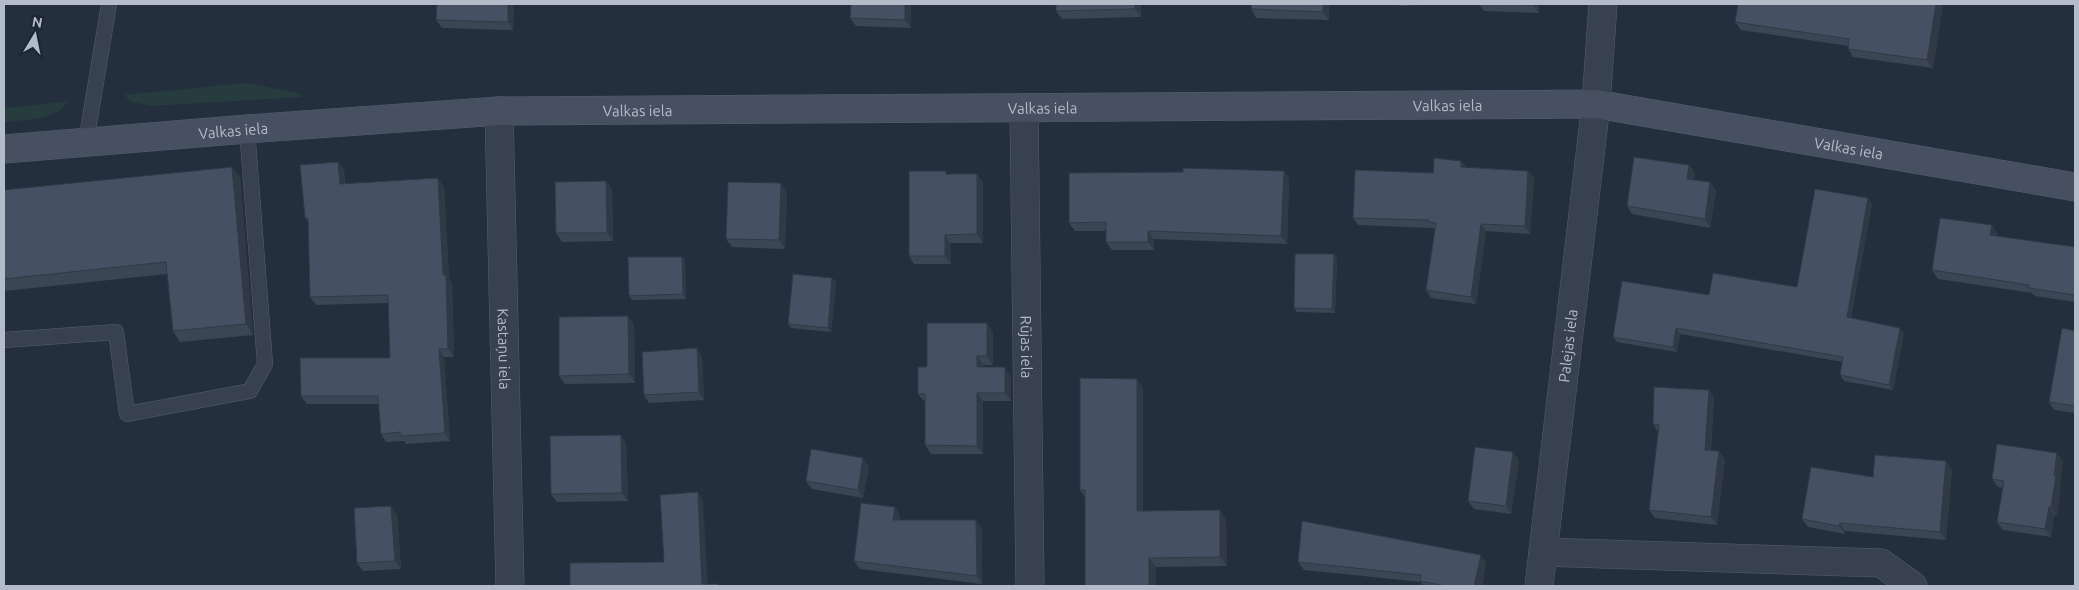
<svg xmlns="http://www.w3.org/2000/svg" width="2079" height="590" font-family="Ubuntu,sans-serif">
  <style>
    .green { fill: #263c3f }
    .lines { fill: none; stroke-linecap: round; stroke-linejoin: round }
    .lane-casing { stroke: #565f6c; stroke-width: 16 }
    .street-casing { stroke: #565f6c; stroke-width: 29 }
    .secondary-casing { stroke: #565f6c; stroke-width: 29 }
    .lane { stroke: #38414e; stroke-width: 15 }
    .street { stroke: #38414e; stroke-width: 28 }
    .secondary { stroke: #465061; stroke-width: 28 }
    .wall { fill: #3b4654 }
    .shaded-wall { fill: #303945 }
    .building { fill: #455162; stroke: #303945 }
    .labels { text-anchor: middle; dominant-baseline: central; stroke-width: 5; stroke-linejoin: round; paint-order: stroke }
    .street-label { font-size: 15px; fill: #b4bcc9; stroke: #1d2633 }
  </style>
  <rect width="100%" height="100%" fill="#242f3e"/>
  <g class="green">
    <polygon points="246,83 299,93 301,97 151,106 132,102 124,95"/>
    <path d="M68 101C55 122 26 119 4 122V108Z"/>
  </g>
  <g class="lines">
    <defs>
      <g id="lane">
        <polyline points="86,142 109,4"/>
        <polyline points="4,340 116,332 127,414 250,391 265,364 247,129"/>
      </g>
      <g id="street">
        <path id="s1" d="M1024 108 1030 586"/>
        <path id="s2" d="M499 111 510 586"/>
        <polyline points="1543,552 1881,563 1913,586"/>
        <path id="s3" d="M1539 586 1596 104 1603 4"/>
      </g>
      <g id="secondary">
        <path id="s4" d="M4 149 247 129 499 111 1596 104 2075 187"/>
      </g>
    </defs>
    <use href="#lane" class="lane-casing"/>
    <use href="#street" class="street-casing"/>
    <use href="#secondary" class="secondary-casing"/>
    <use href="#lane" class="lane"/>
    <use href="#street" class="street"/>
    <use href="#secondary" class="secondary"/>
  </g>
  <g class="wall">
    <polygon points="514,4 513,30 442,28 436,20"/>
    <polygon points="911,4 911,28 856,26 850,18"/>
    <polygon points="1141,4 1141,17 1062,19 1056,11"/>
    <polygon points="1329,4 1329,20 1256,18 1251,9"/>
    <polygon points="1398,4 1448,4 1400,6"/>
    <polygon points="1479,4 1539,4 1539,13 1484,11"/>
    <polygon points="1738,4 1943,4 1933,68 1853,57 1848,49 1848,46 1741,30 1735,22"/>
    <polygon points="1461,161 1466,167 1528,171 1534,178 1530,234 1486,231 1476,304 1431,298 1426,290 1435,229 1432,228 1358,225 1353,218 1433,173"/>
    <polygon points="338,162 344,170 345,183 444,187 449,279 452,283 454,357 444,357 450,441 406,444 404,441 386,442 381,434 378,404 307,404 301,396 390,358 388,303 316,305 310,297 309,223 305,218"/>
    <polygon points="1689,165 1695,173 1694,180 1716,190 1710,228 1632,214 1627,206"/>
    <polygon points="1284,171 1289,179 1287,244 1154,239 1154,250 1112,250 1106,242 1106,231 1075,231 1069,223 1183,172"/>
    <polygon points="948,174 977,174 983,182 983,243 950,243 951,264 914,264 909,256"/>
    <polygon points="240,177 253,335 180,342 173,331 167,274 4,291 4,190"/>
    <polygon points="606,181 612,189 613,241 562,242 556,233"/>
    <polygon points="787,192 785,249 732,247 726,239"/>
    <polygon points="1868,198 1872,204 1851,318 1904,333 1893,390 1844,381 1840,375 1843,362 1680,334 1677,352 1617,342 1613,337 1709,295 1797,287"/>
    <polygon points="1997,233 1997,236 2075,247 2075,302 2035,296 2032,293 1938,279 1932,270"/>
    <polygon points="1334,254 1337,259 1335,313 1297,312 1294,308"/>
    <polygon points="682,257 685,261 686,299 632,300 629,296"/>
    <polygon points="836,282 831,332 791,328 788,324"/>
    <polygon points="634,324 635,383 565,384 559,376"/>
    <polygon points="2075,331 2075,413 2054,410 2049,402"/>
    <polygon points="993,332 993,365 983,365 983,367 1011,376 1011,401 983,401 983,454 931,454 925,445 925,402 918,394 926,367"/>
    <polygon points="702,357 704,400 649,403 644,395"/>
    <polygon points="1143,388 1143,511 1226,520 1227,566 1156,567 1156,586 1085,586 1085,497 1080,490"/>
    <polygon points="1709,390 1714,398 1711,450 1725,459 1717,525 1655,518 1649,510 1658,432 1653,424"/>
    <polygon points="626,443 628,501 557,502 551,494"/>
    <polygon points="1519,460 1511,514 1474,509 1468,501"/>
    <polygon points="1946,461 1952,470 1946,540 1845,531 1845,534 1808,527 1802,519 1873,477"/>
    <polygon points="2063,461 2060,481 2061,484 2057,516 2054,515 2051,537 2003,530 1997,522 2003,488 1998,487 1992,479"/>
    <polygon points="869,466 863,498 812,489 806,481"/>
    <polygon points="397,514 401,569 363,571 357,563"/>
    <polygon points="900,515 900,520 976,520 982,529 982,584 860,569 854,561"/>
    <polygon points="1298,562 1486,563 1482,586 1424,586 1421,582 1304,570"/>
  </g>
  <g class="shaded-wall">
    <polygon points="508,4 514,4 513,30 508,22"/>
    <polygon points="905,4 911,4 911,28 905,20"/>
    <polygon points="1135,4 1141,4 1141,17 1135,9"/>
    <polygon points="1323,4 1329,4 1329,20 1323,12"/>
    <polygon points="1533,4 1539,4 1539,13 1533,5"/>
    <polygon points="1936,4 1943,4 1933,68 1927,60"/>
    <polygon points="1461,161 1466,168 1461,167"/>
    <polygon points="338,162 344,170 345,192 340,184"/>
    <polygon points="1689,165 1695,173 1693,187 1687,179"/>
    <polygon points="232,167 240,177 253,335 246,324"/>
    <polygon points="1284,171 1289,179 1287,244 1281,236"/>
    <polygon points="1528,171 1534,178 1530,234 1525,226"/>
    <polygon points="977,174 983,182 983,243 977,234"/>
    <polygon points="438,178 444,187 449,279 452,283 454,357 448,349"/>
    <polygon points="606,181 612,189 613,241 607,233"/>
    <polygon points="1710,182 1716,190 1710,228 1705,219"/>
    <polygon points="781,183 787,192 785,249 779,240"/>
    <polygon points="1868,198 1872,204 1850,322 1847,317"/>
    <polygon points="1481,224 1486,231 1476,304 1471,297"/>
    <polygon points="1992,225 1997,233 1996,243 1990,235"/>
    <polygon points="1148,231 1154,239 1154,250 1148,242"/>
    <polygon points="945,235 950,243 951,264 945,256"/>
    <polygon points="1334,254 1337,259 1335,313 1332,309"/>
    <polygon points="682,257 685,261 686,299 683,294"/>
    <polygon points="832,278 836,282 831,332 828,328"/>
    <polygon points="628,316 634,324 635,383 629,374"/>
    <polygon points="987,323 993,332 993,365 987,356"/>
    <polygon points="1676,328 1680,334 1677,352 1673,347"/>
    <polygon points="1900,328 1904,333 1893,390 1889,385"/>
    <polygon points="697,348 702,357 704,400 699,392"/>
    <polygon points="439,349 444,357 450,441 445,433"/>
    <polygon points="977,356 983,365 983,375 977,367"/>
    <polygon points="1005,367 1011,376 1011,401 1005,393"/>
    <polygon points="1137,379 1143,388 1143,521 1137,511"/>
    <polygon points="1709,390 1714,398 1710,458 1705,450"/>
    <polygon points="977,393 983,401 983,454 977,446"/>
    <polygon points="621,435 626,443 628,501 622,493"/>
    <polygon points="1719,451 1725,459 1717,525 1711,517"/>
    <polygon points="1513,452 1519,460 1511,514 1506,506"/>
    <polygon points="2057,453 2063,461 2060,481 2061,484 2057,516 2051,507 2054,476"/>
    <polygon points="863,458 869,466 863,498 858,490"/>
    <polygon points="1946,461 1952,470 1946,540 1940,532"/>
    <polygon points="698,492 703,500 708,586 702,584"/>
    <polygon points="391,506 397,514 401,569 395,561"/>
    <polygon points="895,507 900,515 899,529 893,520"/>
    <polygon points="2049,507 2054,515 2051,537 2045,529"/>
    <polygon points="1220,510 1226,520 1227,566 1220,557"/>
    <polygon points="976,520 982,529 982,584 977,576"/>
    <polygon points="1840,523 1845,531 1845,534 1839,526"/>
    <polygon points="1481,555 1486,563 1482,586 1474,586"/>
    <polygon points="1149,558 1156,567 1156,586 1149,586"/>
  </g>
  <g class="building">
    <polygon points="437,4 508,4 508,22 436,20"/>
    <polygon points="851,4 905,4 905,20 850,18"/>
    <polygon points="1056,4 1135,4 1135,9 1056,11"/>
    <polygon points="1251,4 1323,4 1323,12 1251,9"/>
    <polygon points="1506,4 1533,4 1533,5"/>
    <polygon points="1738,4 1936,4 1927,60 1848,49 1849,39 1735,22"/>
    <polygon points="1634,157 1689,165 1687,179 1710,182 1705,219 1627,206"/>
    <polygon points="1434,158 1461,161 1461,167 1528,171 1525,226 1481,224 1471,297 1426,290 1436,223 1428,222 1429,220 1353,218 1355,170 1433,173"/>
    <polygon points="338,162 340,184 438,178 443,275 446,275 448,349 439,349 445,433 400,436 400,432 381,434 378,396 301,396 300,358 390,358 388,295 310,297 308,218 305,218 300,165"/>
    <polygon points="232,167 246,324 173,331 166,262 4,279 4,190"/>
    <polygon points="1183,168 1284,171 1281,236 1148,231 1148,242 1106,242 1106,222 1069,223 1069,173 1183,172"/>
    <polygon points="909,171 946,171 946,174 977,174 977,234 945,235 945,256 909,256"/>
    <polygon points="606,181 607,233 556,233 555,182"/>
    <polygon points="728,182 781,183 779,240 726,239"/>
    <polygon points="1815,189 1868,198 1847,317 1900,328 1889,385 1840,375 1843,357 1676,328 1673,347 1613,337 1622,281 1709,295 1713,273 1797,287"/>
    <polygon points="1940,218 1992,225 1990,235 2075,247 2075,295 2029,288 2029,285 1932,270"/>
    <polygon points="1295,254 1334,254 1332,309 1294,308"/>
    <polygon points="628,257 682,257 683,294 629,296"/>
    <polygon points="793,274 832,278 828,328 788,324"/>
    <polygon points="628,316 629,374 559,376 559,317"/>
    <polygon points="927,323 987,323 987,356 977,356 977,367 1005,367 1005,393 977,393 977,446 925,445 925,394 918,394 918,367 926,367 927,365"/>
    <polygon points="2062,328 2075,331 2075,406 2049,402"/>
    <polygon points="697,348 699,392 644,395 642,352"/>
    <polygon points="1080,378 1137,379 1137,511 1220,510 1220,557 1149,558 1149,586 1085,586 1085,490 1080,490"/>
    <polygon points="1654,387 1709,390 1705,450 1719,451 1711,517 1649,510 1659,425 1653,424"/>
    <polygon points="621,435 622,493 551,494 550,436"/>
    <polygon points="1997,444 2057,453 2054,476 2056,476 2051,507 2049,507 2045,529 1997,522 2004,481 1992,479"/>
    <polygon points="1475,447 1513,452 1506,506 1468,501"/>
    <polygon points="811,449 863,458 858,490 806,481"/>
    <polygon points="1875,455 1946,461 1940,532 1840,523 1839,526 1802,519 1811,467 1873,477"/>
    <polygon points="698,492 702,584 718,584 718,586 570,586 570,563 664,562 660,495"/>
    <polygon points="861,503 895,507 893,520 976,520 977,576 854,561"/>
    <polygon points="391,506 395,561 357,563 354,508"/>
    <polygon points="1302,521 1481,555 1474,586 1446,586 1420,581 1421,575 1298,562"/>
  </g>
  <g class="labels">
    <g class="street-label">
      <text stroke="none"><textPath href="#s4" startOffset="1445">Valkas iela</textPath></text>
      <text stroke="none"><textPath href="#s4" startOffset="1040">Valkas iela</textPath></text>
      <text stroke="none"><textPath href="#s4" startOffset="635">Valkas iela</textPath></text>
      <text stroke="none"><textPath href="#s4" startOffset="230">Valkas iela</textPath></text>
      <text stroke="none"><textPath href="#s4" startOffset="1850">Valkas iela</textPath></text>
      <text stroke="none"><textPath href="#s3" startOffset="242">Palejas iela</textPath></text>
      <text stroke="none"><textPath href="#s1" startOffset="239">Rūjas iela</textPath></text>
      <text stroke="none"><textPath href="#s2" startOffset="238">Kastaņu iela</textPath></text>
    </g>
  </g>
  <rect width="2079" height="590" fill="none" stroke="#b4bcc9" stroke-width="10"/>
  <g transform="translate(35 35) rotate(10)" stroke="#1d2633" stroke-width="4" paint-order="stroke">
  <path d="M0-4L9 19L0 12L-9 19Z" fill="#b4bcc9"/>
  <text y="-8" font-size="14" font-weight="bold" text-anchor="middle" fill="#b4bcc9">N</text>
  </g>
</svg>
